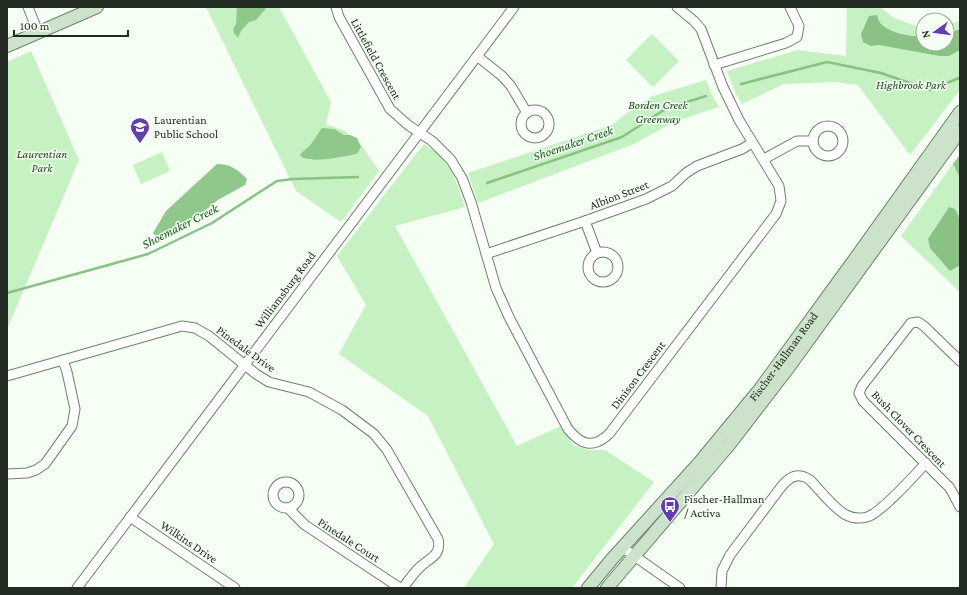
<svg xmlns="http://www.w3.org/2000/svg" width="967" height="595" font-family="'Crimson Pro',serif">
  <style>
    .green { fill: #c6f1c2 }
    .forest { fill: #8fc88a }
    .water { fill: #89c284 }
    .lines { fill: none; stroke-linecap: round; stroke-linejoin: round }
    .stream { stroke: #89c284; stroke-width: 2.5 }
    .street-casing { stroke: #6d836b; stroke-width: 11 }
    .secondary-casing { stroke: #6d836b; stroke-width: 14 }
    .street { stroke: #fff; stroke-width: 9 }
    .secondary { stroke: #cce2ca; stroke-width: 12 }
    .labels { text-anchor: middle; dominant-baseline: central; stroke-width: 3; stroke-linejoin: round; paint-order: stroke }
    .street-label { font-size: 12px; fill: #232c22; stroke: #f5fff4 }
    .park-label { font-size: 12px; font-style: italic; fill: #144e13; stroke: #f5fff4 }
    .poi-label { font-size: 12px; fill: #232c22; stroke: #f5fff4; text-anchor: start }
    .water-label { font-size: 13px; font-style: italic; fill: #0e5f0e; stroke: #f5fff4 }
  </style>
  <rect width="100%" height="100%" fill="#f5fff4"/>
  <g class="green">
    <polygon points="206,7 279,7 331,102 326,124 345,131 361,145 379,171 341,222 296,191"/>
    <polygon points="847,7 880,7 894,18 916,26 923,27 923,44 947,44 947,24 954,23 960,20 960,90 910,155 858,85 834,82 784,84 742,104 736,94 727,71 798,50 846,56"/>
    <polygon points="652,34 679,61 653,87 626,60"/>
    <polygon points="31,51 79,160 8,327 7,327 7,62"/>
    <polygon points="706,80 713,97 719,107 676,121 634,144 478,203 468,173 612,125 624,115 653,96"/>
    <polygon points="424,144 438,154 452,171 465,207 395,226 517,446 561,426 573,445 588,450 605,450 654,482 572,588 464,588 494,544 428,416 339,354 366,305 337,256"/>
    <polygon points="162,152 170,171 141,184 133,165"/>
    <polygon points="960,154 960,292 901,236"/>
  </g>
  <g class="forest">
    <polygon points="237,7 267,7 256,20 249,22 241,31 238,38 234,33 233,29 236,24"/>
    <path d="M322 128 334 129 344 135H350L357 138 361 147 357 154C345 156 307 165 300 155 303 150 308 148 311 144 315 139 318 133 322 128Z"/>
    <polygon points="960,155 960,178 953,164"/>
    <path d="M217 164C231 164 238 170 247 179L245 185 218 200 192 221 156 236 153 233 166 211Z"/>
  </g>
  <g class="water">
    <path d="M877 15C878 18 879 22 881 24 891 34 910 36 923 37V44H947V34L960 29V50L949 56H940L879 45 871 46 863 42 861 34 869 16Z"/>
    <polygon points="949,207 955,209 960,219 960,265 950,271 930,248 928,239"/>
  </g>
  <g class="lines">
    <g class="stream">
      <polyline points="741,84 827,62 881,73 930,90 959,78"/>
      <polyline points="487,183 622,137 667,108 706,96"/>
      <polyline points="7,293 148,254 212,223 277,181 293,179 358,177"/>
    </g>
    <defs>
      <g id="street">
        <polyline points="28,7 38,32"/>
        <path d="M336 7 339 17 390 109 408 125 432 141 451 160 462 178 471 202 496 288 509 317 568 429C581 445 593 449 609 434L776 214 781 201 779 186 739 120 723 87 701 29 694 21 677 7"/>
        <polyline points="477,56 502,76 511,86 527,113"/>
        <polyline points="714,65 786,43 797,37 799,26 790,7"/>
        <circle cx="535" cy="124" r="14"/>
        <circle cx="828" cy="141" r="15"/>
        <polyline points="764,159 797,141 813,141"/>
        <polyline points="585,221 597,253"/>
        <circle cx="603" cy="267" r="15"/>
        <polyline points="486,254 585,221 646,199 672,186 686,173 697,166 742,149 752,143"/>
        <polyline points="960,361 924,326 918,322 911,323 862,386 859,393 863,401 950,488 960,507"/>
        <path d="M7 376 182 326 195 328 209 336 256 374 269 382 309 392 342 410 374 434 387 450 438 539C442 556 429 558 419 568 413 574 408 581 403 588"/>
        <polyline points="7,474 27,473 36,470 45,464 72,426 75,409 67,372 63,360"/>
        <circle cx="286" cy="495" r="13"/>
        <polyline points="288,508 305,525 400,588"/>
        <polyline points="130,517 235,588"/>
        <polyline points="623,548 680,588"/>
        <polyline points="77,588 514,7"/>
        <path d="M721 588 722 571 730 555 781 487C790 476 798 472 810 480 821 491 832 507 846 515 852 518 859 519 867 517 881 513 914 476 926 463"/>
      </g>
      <g id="secondary">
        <polyline points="7,46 97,7"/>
        <path id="s1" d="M588 588 612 559 699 463 760 389 852 263 960 112"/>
        <polyline points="607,588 729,445 789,367 960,131"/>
      </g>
    </defs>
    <use href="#street" class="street-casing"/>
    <use href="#secondary" class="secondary-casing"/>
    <use href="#street" class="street"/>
    <use href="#secondary" class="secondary"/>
  </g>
  <defs>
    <symbol id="school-pin" viewBox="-11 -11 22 30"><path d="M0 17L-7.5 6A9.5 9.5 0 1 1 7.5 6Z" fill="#623cb4" stroke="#f5fff4"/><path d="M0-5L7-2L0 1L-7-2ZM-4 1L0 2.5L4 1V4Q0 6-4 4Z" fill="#fff"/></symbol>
    <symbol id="bus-pin" viewBox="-11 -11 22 30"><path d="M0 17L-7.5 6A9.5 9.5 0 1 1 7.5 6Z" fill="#623cb4" stroke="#f5fff4"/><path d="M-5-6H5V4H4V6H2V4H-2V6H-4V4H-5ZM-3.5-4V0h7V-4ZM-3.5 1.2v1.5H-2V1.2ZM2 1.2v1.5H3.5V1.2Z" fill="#fff"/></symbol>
  </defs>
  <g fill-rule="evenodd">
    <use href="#school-pin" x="129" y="116" width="22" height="30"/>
    <use href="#bus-pin" x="659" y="495" width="22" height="30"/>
  </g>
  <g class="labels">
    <g class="street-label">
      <text transform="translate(376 59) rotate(61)">Littlefield Crescent</text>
      <text transform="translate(619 195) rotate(-21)">Albion Street</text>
      <text transform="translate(285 290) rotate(-53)">Williamsburg Road</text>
      <text transform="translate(246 349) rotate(36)">Pinedale Drive</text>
      <text stroke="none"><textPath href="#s1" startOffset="303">Fischer-Hallman Road</textPath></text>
      <text transform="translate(638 375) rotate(-53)">Dinison Crescent</text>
      <text transform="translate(909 429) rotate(46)">Bush Clover Crescent</text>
      <text transform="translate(349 540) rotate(33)">Pinedale Court</text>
      <text transform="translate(189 542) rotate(34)">Wilkins Drive</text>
    </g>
    <g class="park-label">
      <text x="911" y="85">Highbrook Park</text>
      <text x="658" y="105">Borden Creek<tspan x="658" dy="14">Greenway</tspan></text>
      <text x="42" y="154">Laurentian<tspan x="42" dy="14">Park</tspan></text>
    </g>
    <g class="poi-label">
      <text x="154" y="120">Laurentian<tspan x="154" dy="14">Public School</tspan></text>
      <text x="684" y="499">Fischer-Hallman<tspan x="684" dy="14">/ Activa</tspan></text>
    </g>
    <g class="water-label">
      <text transform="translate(573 143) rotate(-19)">Shoemaker Creek</text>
      <text transform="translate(180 226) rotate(-27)">Shoemaker Creek</text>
    </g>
  </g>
  <rect width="967" height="595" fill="none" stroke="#232c22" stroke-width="16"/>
  <g transform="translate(935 32) rotate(256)"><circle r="19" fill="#f5fff4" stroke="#a1aba0"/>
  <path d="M0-3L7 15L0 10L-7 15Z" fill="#623cb4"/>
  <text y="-6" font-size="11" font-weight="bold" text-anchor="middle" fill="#232c22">N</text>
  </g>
  <path d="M14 30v6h114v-6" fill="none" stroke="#232c22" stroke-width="2"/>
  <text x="20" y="30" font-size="12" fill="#232c22" stroke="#f5fff4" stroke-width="3" paint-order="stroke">100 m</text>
</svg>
